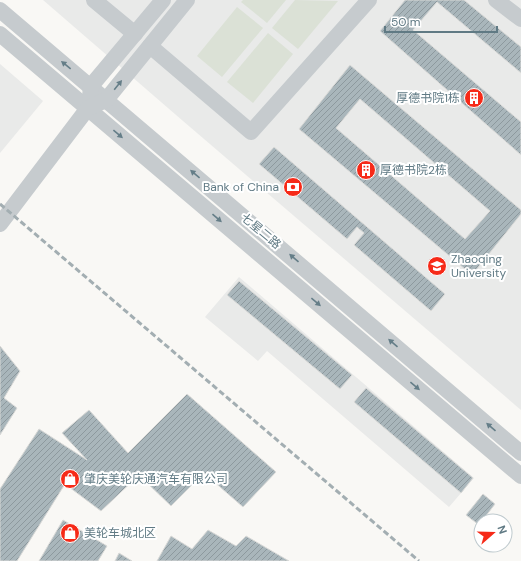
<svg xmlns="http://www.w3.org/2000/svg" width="521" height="561" font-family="'DM Sans','Noto Sans SC',sans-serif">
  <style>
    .built { fill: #e9eae9 }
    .pitch { fill: #dbe1d6 }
    .building { fill: url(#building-hatch); stroke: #dadad8; fill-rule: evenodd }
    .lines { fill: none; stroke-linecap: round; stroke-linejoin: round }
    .minor { stroke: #c6cbce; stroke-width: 16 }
    .rail { stroke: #a3aeb2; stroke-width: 3; stroke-dasharray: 6 3; stroke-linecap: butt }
    .oneway { fill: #657e88 }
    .labels { text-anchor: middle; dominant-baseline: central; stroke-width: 4; stroke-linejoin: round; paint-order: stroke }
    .poi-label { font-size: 12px; fill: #607a84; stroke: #fff; text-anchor: start }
    .street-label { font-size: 12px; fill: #607a84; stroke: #fff }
  </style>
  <defs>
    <pattern id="building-hatch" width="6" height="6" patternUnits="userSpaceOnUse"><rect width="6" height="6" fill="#a9b6bb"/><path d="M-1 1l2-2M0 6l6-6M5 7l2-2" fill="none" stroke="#8d999e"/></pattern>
  </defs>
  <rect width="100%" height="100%" fill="#f9f8f5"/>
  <g class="built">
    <polygon points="43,0 521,0 521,410 183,121"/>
    <polygon points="0,64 43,101 0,153"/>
    <polygon points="239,277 474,478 449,507 267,351 258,361 205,317"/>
  </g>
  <g class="pitch">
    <polygon points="243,0 286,0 267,23 241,2"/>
    <polygon points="295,0 338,1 298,49 272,28"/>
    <polygon points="237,7 263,28 222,77 197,56"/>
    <polygon points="268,33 293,54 253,103 227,82"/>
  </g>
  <g class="building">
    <polygon points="405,0 464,0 521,47 521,73 437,2 413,30 521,122 521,155 380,31"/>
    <path d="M350 65 521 210V214L472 275 299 129ZM360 99 490 211 465 239 336 128Z"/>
    <polygon points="274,147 445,294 431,311 354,245 364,233 357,227 347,239 259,164"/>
    <polygon points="239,281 352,375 340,389 227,295"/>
    <polygon points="0,346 20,371 4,398 17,408 0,435"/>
    <polygon points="366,388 473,478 461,493 354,402"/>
    <polygon points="187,394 276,472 243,507 204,473 171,506 139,475 101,511 65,484 17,561 0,561 0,489 39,429 87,460 62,433 89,410 128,453"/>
    <polygon points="483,494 495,504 479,525 466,515"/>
    <polygon points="63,520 107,546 98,561 39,561"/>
    <polygon points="208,530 236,546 246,536 289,561 157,561 171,536 192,549"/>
    <polygon points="119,553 132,561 115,561"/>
  </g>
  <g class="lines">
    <g class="minor">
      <polyline points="94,0 135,34"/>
      <polyline points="496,0 521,19"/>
      <polyline points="0,10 521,453"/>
      <polyline points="0,34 521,476"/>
      <polyline points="150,46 251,132 369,0"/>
      <polyline points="90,97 91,86 163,0"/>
      <polyline points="0,224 88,108 106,100 187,0"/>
    </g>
    <polyline class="rail" points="0,204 419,561"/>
  </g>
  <defs><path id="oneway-solid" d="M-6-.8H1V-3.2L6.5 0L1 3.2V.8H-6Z"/></defs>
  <g class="oneway">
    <use href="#oneway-solid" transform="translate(66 65) rotate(-141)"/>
    <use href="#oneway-solid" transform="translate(118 85) rotate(-51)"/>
    <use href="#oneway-solid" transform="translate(118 134) rotate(40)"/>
    <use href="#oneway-solid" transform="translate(195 174) rotate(-140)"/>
    <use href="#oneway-solid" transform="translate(217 218) rotate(41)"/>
    <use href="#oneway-solid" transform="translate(294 258) rotate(-139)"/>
    <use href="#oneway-solid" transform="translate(316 302) rotate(40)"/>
    <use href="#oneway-solid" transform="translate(393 343) rotate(-139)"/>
    <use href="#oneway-solid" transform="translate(415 386) rotate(40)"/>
    <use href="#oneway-solid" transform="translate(491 427) rotate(-139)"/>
  </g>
  <defs>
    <symbol id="building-disc" viewBox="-11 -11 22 22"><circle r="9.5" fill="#f62a18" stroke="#fff"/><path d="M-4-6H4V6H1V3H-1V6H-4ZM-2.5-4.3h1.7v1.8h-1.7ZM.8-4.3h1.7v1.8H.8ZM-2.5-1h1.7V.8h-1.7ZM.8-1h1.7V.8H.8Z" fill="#fff"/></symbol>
    <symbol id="bank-disc" viewBox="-11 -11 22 22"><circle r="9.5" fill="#f62a18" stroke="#fff"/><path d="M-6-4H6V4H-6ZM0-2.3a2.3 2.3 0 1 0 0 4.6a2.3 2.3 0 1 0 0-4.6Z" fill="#fff"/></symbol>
    <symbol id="university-disc" viewBox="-11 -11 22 22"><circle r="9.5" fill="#f62a18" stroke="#fff"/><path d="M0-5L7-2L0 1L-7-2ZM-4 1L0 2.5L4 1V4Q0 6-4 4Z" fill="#fff"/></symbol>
    <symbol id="shop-disc" viewBox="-11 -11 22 22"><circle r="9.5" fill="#f62a18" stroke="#fff"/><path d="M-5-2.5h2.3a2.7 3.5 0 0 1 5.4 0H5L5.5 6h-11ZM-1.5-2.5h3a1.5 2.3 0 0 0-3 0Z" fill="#fff"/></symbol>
  </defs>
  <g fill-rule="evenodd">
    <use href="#building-disc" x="463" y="87" width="22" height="22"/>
    <use href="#building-disc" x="355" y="159" width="22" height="22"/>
    <use href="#bank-disc" x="282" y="176" width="22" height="22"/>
    <use href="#university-disc" x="426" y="255" width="22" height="22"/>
    <use href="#shop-disc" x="59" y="468" width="22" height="22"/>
    <use href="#shop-disc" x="59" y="522" width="22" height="22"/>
  </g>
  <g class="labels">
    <g class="poi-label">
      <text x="460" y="98" text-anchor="end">厚德书院1栋</text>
      <text x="380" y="170">厚德书院2栋</text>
      <text x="279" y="187" text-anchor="end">Bank of China</text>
      <text x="451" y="259">Zhaoqing<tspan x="451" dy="14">University</tspan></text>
      <text x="84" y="479">肇庆美轮庆通汽车有限公司</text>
      <text x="84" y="533">美轮车城北区</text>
    </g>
    <g class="street-label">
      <text transform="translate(261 231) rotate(40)">七星二路</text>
    </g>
  </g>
  <g transform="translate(493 533) rotate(70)"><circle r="19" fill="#ffffff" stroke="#bfcace"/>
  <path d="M0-3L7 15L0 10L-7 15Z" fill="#f62a18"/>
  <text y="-6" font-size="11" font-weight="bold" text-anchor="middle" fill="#607a84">N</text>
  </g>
  <path d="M385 26v6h112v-6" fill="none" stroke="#607a84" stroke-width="2"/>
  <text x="391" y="26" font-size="12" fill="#607a84" stroke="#ffffff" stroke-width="3" paint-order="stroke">50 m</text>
</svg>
